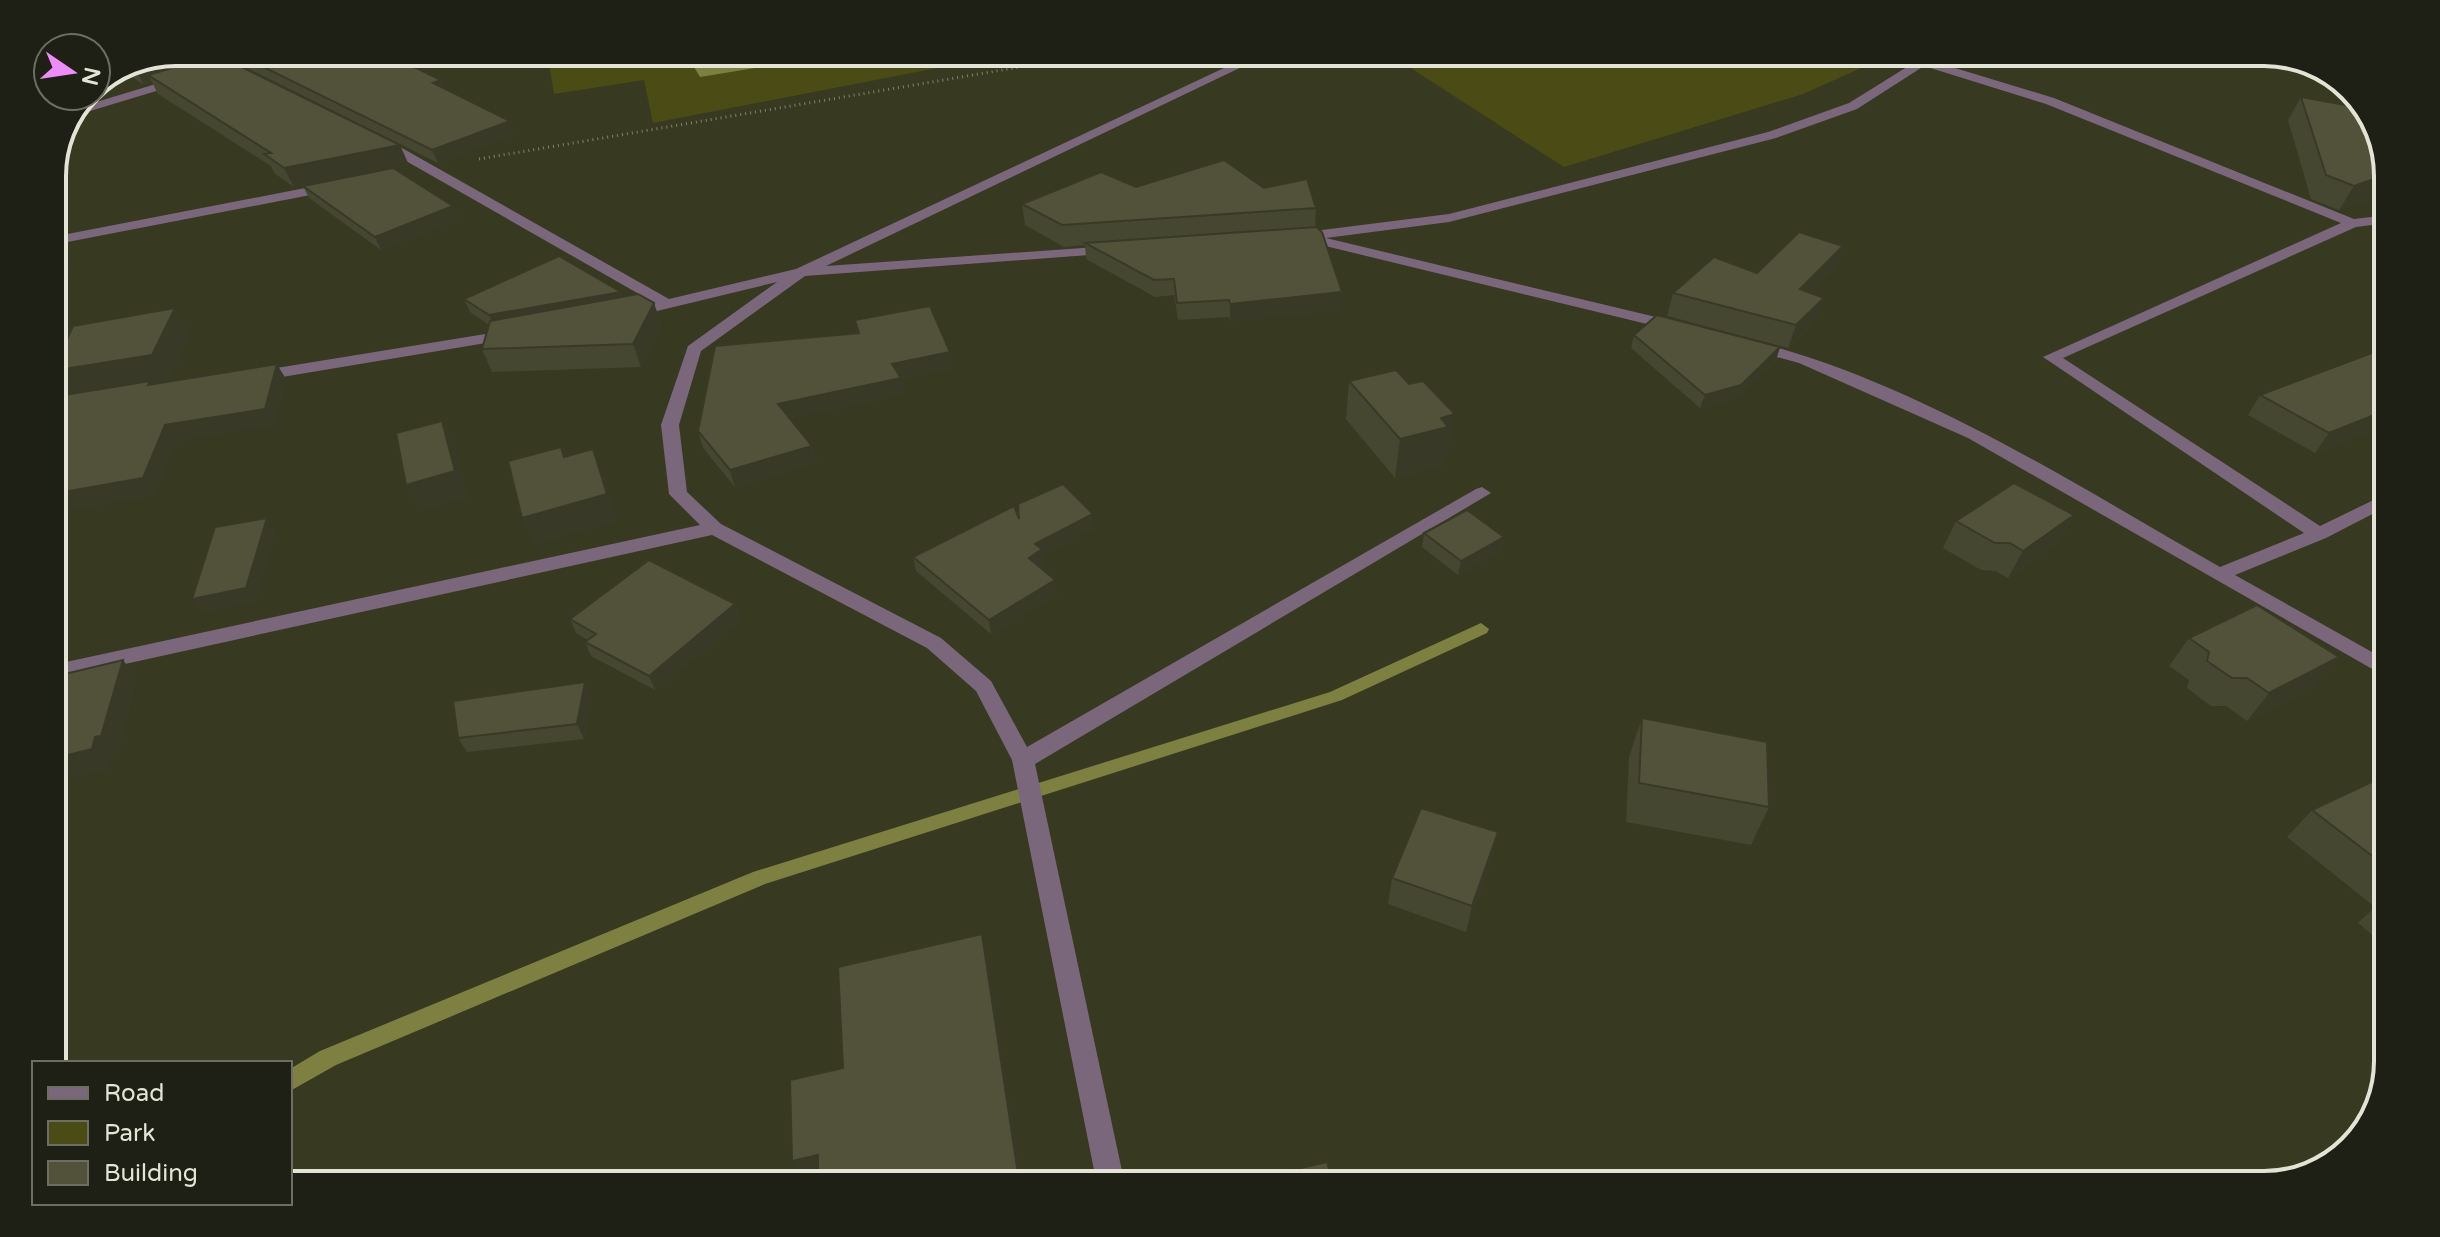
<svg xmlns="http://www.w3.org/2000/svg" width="2440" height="1237" font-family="'Varela Round',sans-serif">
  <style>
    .green { fill: #4b4c15 }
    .water { fill: #7e8041 }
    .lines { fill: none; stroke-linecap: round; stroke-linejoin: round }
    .stream { fill: #7e8041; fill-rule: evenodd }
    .path { stroke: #80816d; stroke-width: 3; stroke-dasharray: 1 4; stroke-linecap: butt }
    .minor { fill: #7a677c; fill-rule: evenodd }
    .wall { fill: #464731 }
    .shaded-wall { fill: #393928 }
    .building { fill: #515239; stroke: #393928; stroke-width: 2 }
    .rim { fill: none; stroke: #e3e4d5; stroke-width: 4 }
  </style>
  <rect width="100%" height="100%" fill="#383921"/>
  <g class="green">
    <polygon points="547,52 998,52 994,57 653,123 644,80 554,94"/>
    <polygon points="1386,52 1889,52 1877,61 1803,94 1564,167"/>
  </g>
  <polygon class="water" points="685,52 852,52 700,77"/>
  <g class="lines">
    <polygon class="stream" points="1481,623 1489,629 1487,633 1342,700 765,884 336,1065 290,1091 290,1069 320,1051 753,872 1330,692"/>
    <polyline class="path" points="479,159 1020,67 1030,52"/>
    <g class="minor">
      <polygon points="193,52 208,52 240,70 230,72"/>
      <polygon points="1258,52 1273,52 826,266 1111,246 1116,247 1116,253 805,276 701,351 679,425 687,492 721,524 941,638 991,681 1027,747 1476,489 1482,487 1491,493 1035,764 1125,1185 1097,1185 1012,760 976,691 927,648 712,535 52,680 52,665 700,525 669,494 661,425 688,346 777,282 628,318 623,316 623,310 653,302 378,145 378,139 386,139 669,299 796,269"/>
      <path d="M1931 52H1945L1932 61 2054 98 2354 219 2388 215V223L2356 227 2063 358 2320 526 2388 493V506L2326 538 2235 575 2388 661V678L1968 438 1799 363 1747 349 1745 346 1753 341C1917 382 2074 484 2220 567L2304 533 2043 357 2341 223 2046 104 1924 66 1857 109 1776 138 1449 222 1326 238 1681 323 1684 326 1676 331 1317 244 1316 239 1298 241 1291 237 1298 233 1449 214 1768 132 1849 103Z"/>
      <polygon points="182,76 188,80 186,82 77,115 80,107"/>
      <polygon points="331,183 336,184 336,190 52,245 52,237"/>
      <polygon points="510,330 516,332 516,338 258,381 250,376 258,371"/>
    </g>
  </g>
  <g class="wall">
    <polygon points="176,52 204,53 207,58 409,165 294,187 274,173 271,166 158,94 152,82 144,85 126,73"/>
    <polygon points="215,52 383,52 445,89 515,134 438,163"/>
    <polygon points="2301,97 2367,109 2388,169 2388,179 2381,178 2368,200 2339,210 2311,199 2288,120"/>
    <polygon points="303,186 453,206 458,219 381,250 309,198"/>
    <polygon points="1136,187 1264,188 1316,208 1315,227 1341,309 1230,321 1229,317 1178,320 1174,295 1155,297 1086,259 1085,245 1064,247 1025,225 1022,204"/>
    <polygon points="1843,246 1835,268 1811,293 1824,298 1815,321 1788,348 1667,316 1673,293 1757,273"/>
    <polygon points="623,297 654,303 661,325 641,367 492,372 482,349 489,325 470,312 464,299"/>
    <polygon points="855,320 952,368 901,379 904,394 790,418 812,446 817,462 735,487 703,448 698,431 858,333"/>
    <polygon points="1634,335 1780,347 1776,360 1737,398 1700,408 1631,348"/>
    <polygon points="1349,381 1449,452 1444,454 1443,465 1395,478 1346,419"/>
    <polygon points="2260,395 2374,423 2368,432 2315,453 2248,415"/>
    <polygon points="2074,515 2058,543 2008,578 1995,571 1981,570 1943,548 1956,521"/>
    <polygon points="1019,519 1094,528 1042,555 1043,563 1039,566 1057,594 991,634 916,571 913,557"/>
    <polygon points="1424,533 1504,537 1501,551 1458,575 1422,547"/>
    <polygon points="735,604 740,619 655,690 591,656 585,642 588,640 576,633 570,619"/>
    <polygon points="2189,638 2316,685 2247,721 2226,706 2211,706 2187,688 2189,680 2169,666"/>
    <polygon points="592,696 584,739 467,752 458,738"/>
    <polygon points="1642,718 1769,807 1751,845 1626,822 1629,757"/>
    <polygon points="2388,781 2388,948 2358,923 2375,907 2287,837 2312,810"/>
    <polygon points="1491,859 1466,932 1388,904 1392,878"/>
  </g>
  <g class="shaded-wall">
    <polygon points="204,53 210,65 148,75 152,82 144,85 137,72"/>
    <polygon points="441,80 447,93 433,83"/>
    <polygon points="510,121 515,134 438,163 432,150"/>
    <polygon points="400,145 409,165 294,187 284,168"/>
    <polygon points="2383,176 2368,200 2339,210 2354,186"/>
    <polygon points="453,206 458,219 381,250 375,237"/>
    <polygon points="1843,246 1835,268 1792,312 1800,289"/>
    <polygon points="65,255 74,268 52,319 52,285"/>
    <polygon points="621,292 626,305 495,328 489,315"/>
    <polygon points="1342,292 1341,309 1230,321 1230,304"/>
    <polygon points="1824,298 1815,321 1788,348 1796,325"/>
    <polygon points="654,303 661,325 641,367 633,344"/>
    <polygon points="175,308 190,334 169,381 70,397 52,372 52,371"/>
    <polygon points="1780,347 1776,360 1737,398 1700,408 1705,395"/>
    <polygon points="950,352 952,368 901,379 904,394 782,420 778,404 892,364"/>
    <polygon points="277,364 287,381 275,426 176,442 155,496 52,514 52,494 165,425"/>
    <polygon points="2388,403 2388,417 2374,423 2368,432 2315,453 2329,433"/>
    <polygon points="1455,414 1449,452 1444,454 1443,465 1395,478 1400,439 1441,418"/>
    <polygon points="442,421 456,448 468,498 421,512 406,485"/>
    <polygon points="812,446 817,462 735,487 730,470"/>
    <polygon points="593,449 604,476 618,521 535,546 522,518"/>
    <polygon points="1093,514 1094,528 1042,555 1043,563 1031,572 1029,558 1035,544"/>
    <polygon points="2074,515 2058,543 2008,578 2023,551"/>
    <polygon points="267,518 276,532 256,602 202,613 192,599"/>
    <polygon points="1504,537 1501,551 1458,575 1461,561"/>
    <polygon points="1055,580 1057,594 991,634 989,620"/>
    <polygon points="735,604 740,619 655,690 649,676"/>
    <polygon points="2339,657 2316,685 2247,721 2269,693"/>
    <polygon points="123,660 138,680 118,755 112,756 109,769 60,781 52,807 52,759 95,737"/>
    <polygon points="585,682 592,696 584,739 577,724"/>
    <polygon points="1498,832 1491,859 1466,932 1472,906"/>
    <polygon points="982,934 990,972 1023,1185 977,1185"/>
    <polygon points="818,1155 849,1173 855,1185 804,1185 792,1161"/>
  </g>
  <g class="building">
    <polygon points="176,52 204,53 137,72 134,70"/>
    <polygon points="233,52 383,52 441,80 433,83 510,121 432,150"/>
    <polygon points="217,55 400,145 284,168 264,154 271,153 148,75"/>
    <polygon points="2301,97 2367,109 2382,153 2373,151 2383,176 2354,186 2326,175"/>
    <polygon points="1224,160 1264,188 1307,179 1316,208 1062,225 1022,204 1101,172 1136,187"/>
    <polygon points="393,168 453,206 375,237 303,186"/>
    <polygon points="1316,227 1322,232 1342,292 1230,304 1229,300 1177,303 1174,279 1154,280 1085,243"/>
    <polygon points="1799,232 1843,246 1800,289 1824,298 1796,325 1673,293 1714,257 1757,273"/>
    <polygon points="65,255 52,285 52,257"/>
    <polygon points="559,256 621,292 489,315 464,299"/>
    <polygon points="638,294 654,303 633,344 482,349 490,321"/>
    <polygon points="930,306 950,352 892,364 901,378 778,404 812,446 730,470 698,431 715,346 859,333 855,320"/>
    <polygon points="175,308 152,355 52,371 73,326"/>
    <polygon points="1657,315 1780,347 1741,385 1705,395 1634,335"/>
    <polygon points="2388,347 2388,403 2376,408 2382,412 2329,433 2260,395"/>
    <polygon points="277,364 265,409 165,425 143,478 52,494 52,397 150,381 148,385"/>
    <polygon points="1396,370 1409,384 1423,381 1455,414 1441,418 1448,427 1400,439 1349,381"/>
    <polygon points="442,421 455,471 406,485 396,433"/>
    <polygon points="561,447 564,457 593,449 607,494 522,518 508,461"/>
    <polygon points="2014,483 2074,515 2023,551 2010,543 1995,543 1956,521"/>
    <polygon points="1063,484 1093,514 1035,544 1042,549 1029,558 1055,580 989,620 913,557 1014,506 1019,519 1018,504"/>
    <polygon points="1467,510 1504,537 1461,561 1424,533"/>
    <polygon points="267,518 246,588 192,599 215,527"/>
    <polygon points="649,560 735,604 649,676 585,642 596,634 570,619"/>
    <polygon points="2257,605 2339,657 2269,693 2247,678 2232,678 2207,661 2209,652 2189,638"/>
    <polygon points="123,660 101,736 95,737 92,749 52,759 52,677"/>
    <polygon points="585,682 577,724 458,738 453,701"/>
    <polygon points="1642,718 1767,742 1769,807 1639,783"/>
    <polygon points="2382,777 2388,781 2388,868 2312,810"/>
    <polygon points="1421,808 1498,832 1472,906 1392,878"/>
    <polygon points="982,934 1018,1174 977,1185 850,1185 849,1173 818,1180 818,1155 792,1161 790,1080 843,1068 838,967"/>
    <polygon points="1327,1162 1334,1185 1227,1185"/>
  </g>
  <path d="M0 0H2440V1237H0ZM176 66H2264A110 110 0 0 1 2374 176V1061A110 110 0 0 1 2264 1171H176A110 110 0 0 1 66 1061V176A110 110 0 0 1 176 66Z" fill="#1f2015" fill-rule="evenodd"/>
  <path class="rim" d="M176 66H2264A110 110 0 0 1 2374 176V1061A110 110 0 0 1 2264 1171H176A110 110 0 0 1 66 1061V176A110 110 0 0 1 176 66Z"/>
  <rect x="32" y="1061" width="260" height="144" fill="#1f2015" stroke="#6d6e62" stroke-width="2"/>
  <rect x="48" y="1087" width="40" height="12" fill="#7a677c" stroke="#6d6e62" stroke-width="2"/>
  <text x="104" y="1101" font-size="24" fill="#e3e4d5">Road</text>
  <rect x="48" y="1121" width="40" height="24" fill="#4b4c15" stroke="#6d6e62" stroke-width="2"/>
  <text x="104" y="1141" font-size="24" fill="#e3e4d5">Park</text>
  <rect x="48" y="1161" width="40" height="24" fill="#515239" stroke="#6d6e62" stroke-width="2"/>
  <text x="104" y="1181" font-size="24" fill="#e3e4d5">Building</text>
  <g transform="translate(72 72) rotate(103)"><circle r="38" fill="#1f2015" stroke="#6d6e62" stroke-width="2"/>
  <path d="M0-6L14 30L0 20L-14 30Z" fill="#ee8cf9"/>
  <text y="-12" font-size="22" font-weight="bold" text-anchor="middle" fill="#e3e4d5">N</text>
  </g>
</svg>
